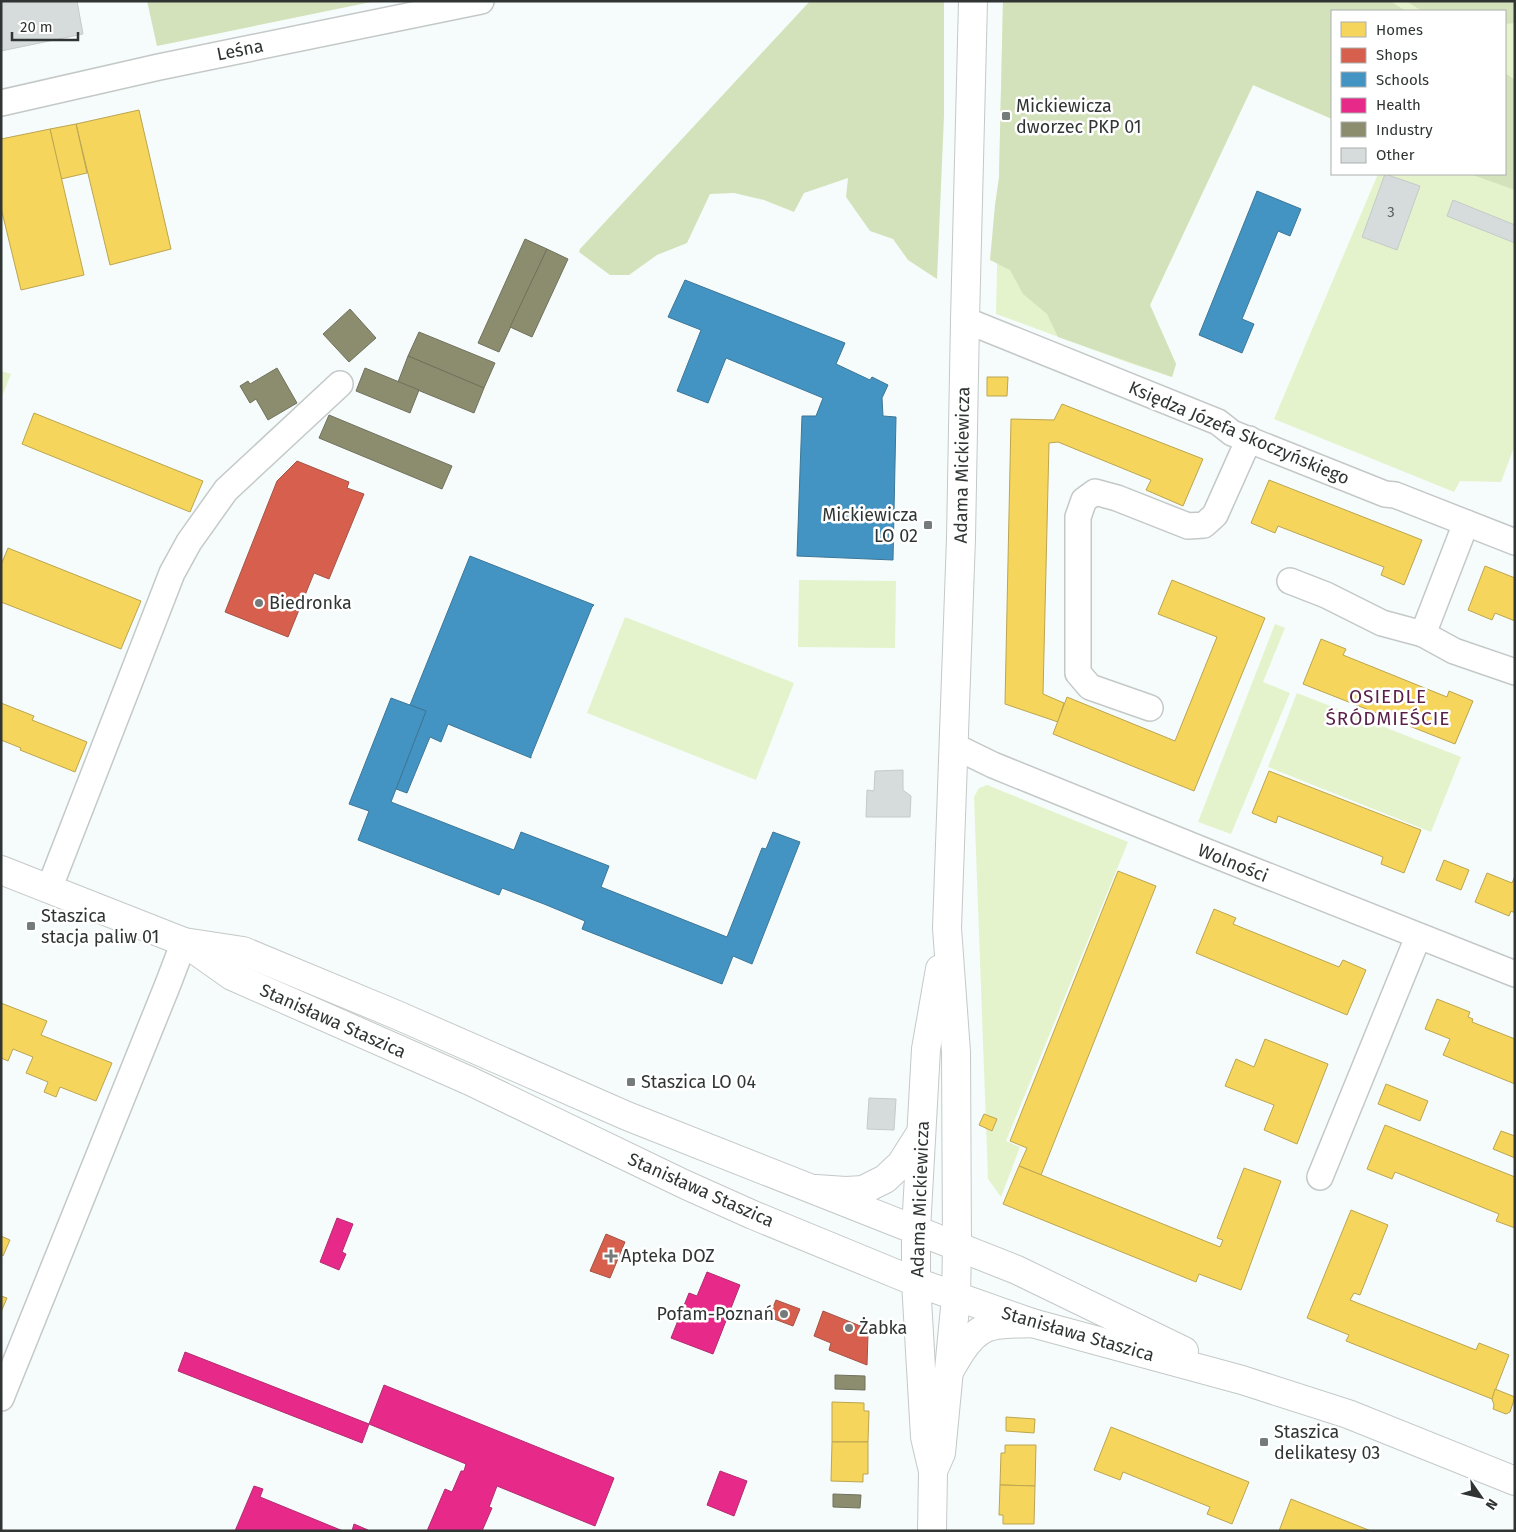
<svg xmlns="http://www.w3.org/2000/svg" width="1516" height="1532" font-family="'Fira Sans',sans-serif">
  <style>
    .green { fill: #e4f3cc }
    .forest { fill: #d3e2bb }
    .homes { fill: #f6d55c; stroke: #bba550 }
    .shops { fill: #d6604d; stroke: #a45346 }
    .schools { fill: #4393c3; stroke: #3d7798 }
    .health { fill: #e7298a; stroke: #b02d70 }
    .industry { fill: #8c8c6e; stroke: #70725d }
    .building { fill: #d6dbdb; stroke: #c5caca }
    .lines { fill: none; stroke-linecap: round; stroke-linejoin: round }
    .minor-casing { stroke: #c4c9c8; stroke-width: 28 }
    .tertiary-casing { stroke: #c4c9c8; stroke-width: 30 }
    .secondary-casing { stroke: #c4c9c8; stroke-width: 30 }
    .minor { stroke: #fefffe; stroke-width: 25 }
    .tertiary { stroke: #fefffe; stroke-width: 28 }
    .secondary { stroke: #fefffe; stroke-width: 28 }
    .poi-dot { fill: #757b7a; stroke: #fff; stroke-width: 2 }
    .labels { text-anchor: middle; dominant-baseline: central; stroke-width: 5; stroke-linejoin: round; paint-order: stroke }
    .number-label { font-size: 15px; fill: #5a5e5e }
    .street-label { font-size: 18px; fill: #303534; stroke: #fff }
    .poi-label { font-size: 18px; fill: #303534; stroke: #fff; text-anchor: start }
    .neighbourhood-label { font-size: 19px; letter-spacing: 1px; fill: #591f48; stroke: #fff }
  </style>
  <rect width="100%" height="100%" fill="#f5fcfb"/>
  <g class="green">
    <polygon points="1003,1 1515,1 1515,445 1501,482 1460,481 1454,492 1274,419 1378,174 1505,174 1505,11 1332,11 1332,119 1253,85 1150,305 1176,364 1172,377 1132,364 996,314"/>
    <polygon points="1,371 11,374 1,399"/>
    <polygon points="799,580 896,581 895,648 798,647"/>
    <polygon points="625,617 794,683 756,780 587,713"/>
    <polygon points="1275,624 1285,628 1263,682 1290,693 1231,834 1198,822"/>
    <polygon points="1297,693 1461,757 1431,832 1268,767"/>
    <polygon points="987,785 1128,842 1006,1141 1020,1147 1001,1197 988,1179 974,797 979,788"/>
  </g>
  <g class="forest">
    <polygon points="147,1 376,1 157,46"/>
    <polygon points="810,1 944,1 944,116 937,279 908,260 893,239 870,231 846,197 848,178 804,193 794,212 764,200 734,193 710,194 687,243 657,255 629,275 610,275 579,252 580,249"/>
    <polygon points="1003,1 1390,1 1406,11 1332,11 1332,119 1253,85 1150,305 1176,364 1172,377 1058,337 1047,314 1023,294 1010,270 990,260 995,205 999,177"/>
    <polygon points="1406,1 1515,1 1515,23 1505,24 1505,11 1422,11"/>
    <polygon points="1505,73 1515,80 1515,190 1470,174 1505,174"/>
  </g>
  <g class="homes">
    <polygon points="139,110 171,249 110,265 76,124"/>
    <polygon points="76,124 87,173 61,179 50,129"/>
    <polygon points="50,129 84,275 21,290 1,208 1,139"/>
    <polygon points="987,377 1008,377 1007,396 987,396"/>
    <polygon points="1062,404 1203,459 1183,506 1146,490 1151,480 1058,442 1049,443 1043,694 1064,703 1058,722 1005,704 1011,419 1054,420"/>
    <polygon points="34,413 203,481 190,512 22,444"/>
    <polygon points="1269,480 1422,540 1404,585 1381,575 1384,567 1278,526 1275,533 1251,523"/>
    <polygon points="8,548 141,601 121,649 1,602 1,565"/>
    <polygon points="1485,566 1515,578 1515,621 1495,613 1492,620 1468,610"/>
    <polygon points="1172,580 1265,618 1194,791 1053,734 1067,697 1175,741 1217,637 1158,614"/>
    <polygon points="1321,639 1346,649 1343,655 1447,697 1449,691 1473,701 1455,744 1303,684"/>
    <polygon points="1,703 34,716 32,720 87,742 75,772 20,750 21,748 1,740"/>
    <polygon points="1269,771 1421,830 1404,873 1381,864 1383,857 1278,816 1276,823 1252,813"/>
    <polygon points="1444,860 1469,870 1461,890 1436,880"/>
    <polygon points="1118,871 1156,886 1041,1175 1019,1166 1027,1148 1010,1141"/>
    <polygon points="1487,873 1512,883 1515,876 1515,913 1511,911 1509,916 1475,902"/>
    <polygon points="1214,909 1236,918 1233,924 1339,967 1343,960 1366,970 1347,1015 1196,953"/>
    <polygon points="1437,999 1470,1012 1468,1017 1473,1019 1472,1022 1515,1039 1515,1084 1443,1055 1450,1039 1425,1029"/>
    <polygon points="1,1003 47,1021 41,1035 112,1063 96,1101 60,1087 56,1097 44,1092 48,1082 26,1073 33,1057 13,1049 8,1061 1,1058"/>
    <polygon points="1265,1039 1328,1064 1297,1144 1264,1130 1274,1105 1225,1086 1236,1059 1254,1067"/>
    <polygon points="1386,1084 1428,1101 1420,1121 1378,1104"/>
    <polygon points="984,1114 997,1119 992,1131 979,1125"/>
    <polygon points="1385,1125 1515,1177 1515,1228 1496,1221 1499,1214 1395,1172 1392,1179 1367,1169"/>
    <polygon points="1501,1131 1515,1136 1515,1158 1493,1149"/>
    <polygon points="1019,1166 1220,1247 1223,1240 1217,1238 1244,1168 1281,1181 1241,1290 1199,1274 1196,1282 1003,1204"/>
    <polygon points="1351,1210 1388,1225 1360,1295 1354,1293 1350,1300 1476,1350 1479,1343 1509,1355 1492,1399 1346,1341 1349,1335 1307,1318"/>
    <polygon points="1,1236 10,1240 3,1256 1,1255"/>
    <polygon points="1,1296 7,1298 1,1312"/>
    <polygon points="1495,1389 1515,1397 1510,1412 1506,1414 1493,1409 1494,1405 1492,1399"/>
    <polygon points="832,1402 864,1403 864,1411 869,1411 868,1442 832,1442"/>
    <polygon points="1006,1417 1035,1419 1034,1433 1006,1431"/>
    <polygon points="1111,1427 1249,1482 1232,1524 1207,1514 1210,1507 1123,1472 1120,1480 1094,1470"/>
    <polygon points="832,1442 868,1442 868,1474 863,1474 863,1482 831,1481"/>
    <polygon points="1005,1445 1036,1445 1035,1486 1000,1485 1001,1453 1005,1453"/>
    <polygon points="1000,1485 1035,1486 1034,1524 1003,1524 1003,1515 999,1515"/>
    <polygon points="1291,1499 1371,1531 1279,1531"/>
  </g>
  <g class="shops">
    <polygon points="297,461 349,482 347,488 364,494 329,579 314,573 288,637 225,612 277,481"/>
    <polygon points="606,1234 625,1242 610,1278 590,1271"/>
    <polygon points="776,1300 800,1309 793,1326 769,1317"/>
    <polygon points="823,1311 868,1329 866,1333 868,1334 867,1365 829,1350 831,1343 814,1336"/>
  </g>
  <g class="schools">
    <polygon points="1257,191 1301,209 1290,236 1278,231 1242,319 1254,324 1242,353 1199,335"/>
    <polygon points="685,280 845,343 836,364 870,380 872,377 888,385 882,398 883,416 896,417 893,560 797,556 802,416 816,416 823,398 726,358 708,403 677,391 701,330 668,317"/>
    <polygon points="470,556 594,605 592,607 531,756 531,758 448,724 441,742 430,737 407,793 396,789 426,711 410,705"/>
    <polygon points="391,698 426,711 391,802 514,850 521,832 609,866 601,887 727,937 762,848 766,849 773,832 800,842 752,964 733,956 722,984 582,929 585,921 544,904 502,888 499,895 358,840 369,811 349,804"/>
  </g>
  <g class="health">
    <polygon points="337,1218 353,1224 342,1252 346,1254 339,1270 320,1262"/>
    <polygon points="707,1272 740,1285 713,1354 671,1338 689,1293 697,1296"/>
    <polygon points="185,1352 369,1424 362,1443 178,1371"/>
    <polygon points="384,1385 614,1478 595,1526 497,1486 489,1507 492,1508 482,1531 427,1531 445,1489 452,1492 461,1471 464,1471 466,1464 369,1424"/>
    <polygon points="720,1471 747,1481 734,1516 707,1505"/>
    <polygon points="254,1486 263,1489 260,1497 343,1531 235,1531"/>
    <polygon points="354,1524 368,1530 367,1531 352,1531"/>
  </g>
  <g class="industry">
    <polygon points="525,239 547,249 499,352 478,343"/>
    <polygon points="547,249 568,259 532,337 510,327"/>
    <polygon points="350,309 376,338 349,362 323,334"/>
    <polygon points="419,332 495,363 484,388 408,356"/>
    <polygon points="408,356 484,388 474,413 398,382"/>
    <polygon points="277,368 297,403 268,420 256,399 250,403 240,386 248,381 250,384"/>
    <polygon points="365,368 419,390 410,413 356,391"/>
    <polygon points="329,415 452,466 442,489 319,438"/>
    <polygon points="835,1375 865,1376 865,1390 835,1389"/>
    <polygon points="833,1494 861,1495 860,1508 833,1507"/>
  </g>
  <g class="building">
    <polygon points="1,1 77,1 83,34 1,51"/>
    <polygon points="1385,174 1420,186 1397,250 1362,237"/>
    <polygon points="1453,200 1515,225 1515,243 1447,216"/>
    <polygon points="903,770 903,790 911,796 910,817 866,817 867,790 874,791 875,771"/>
    <polygon points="869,1098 896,1099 894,1130 867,1129"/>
  </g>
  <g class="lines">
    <defs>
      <g id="minor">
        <polyline points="1,103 159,67 481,1"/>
        <polyline points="965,320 1218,422 1232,433 1385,494 1395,495 1515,542"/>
        <polyline points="1466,523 1423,634 1454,651 1515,672"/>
        <polyline points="1290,581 1326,595 1382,623 1423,634"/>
        <polyline points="1150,708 1090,687 1078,673 1078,517 1084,500 1095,492 1117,498 1188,526 1204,525 1215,515 1249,439"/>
        <polyline points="954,746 993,765 1210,853 1515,974"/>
        <polyline points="49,889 172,573 189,542 226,490 340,384"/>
        <polyline points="1320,1177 1418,937"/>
        <polyline points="1,1398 168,984 184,942"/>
      </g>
      <g id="tertiary">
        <polyline points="816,1189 846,1191 863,1190 885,1179 901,1164 920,1134"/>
        <path d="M950 1370C959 1354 972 1330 992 1326 1005 1323 1019 1324 1032 1323"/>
        <polyline points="933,1471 941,1453 956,1297 957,1246 956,1052 947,928 961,538 965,320 973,1"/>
        <polyline points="932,1531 933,1471 925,1437 916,1282 916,1230 926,1049 940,969"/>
      </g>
      <g id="secondary">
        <polyline points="1,870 184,942 243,951 397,1015 627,1116 1017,1270 1184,1351"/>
        <polyline points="184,942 232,976 470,1081 686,1185 753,1215 916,1282 1032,1323 1242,1380 1348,1414 1515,1481"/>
      </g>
    </defs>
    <use href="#minor" class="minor-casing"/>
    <use href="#tertiary" class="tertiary-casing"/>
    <use href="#secondary" class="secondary-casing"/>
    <use href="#minor" class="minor"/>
    <use href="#tertiary" class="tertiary"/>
    <use href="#secondary" class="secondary"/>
  </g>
  <g class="poi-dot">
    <rect x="1001" y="111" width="10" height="10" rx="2.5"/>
    <rect x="923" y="520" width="10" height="10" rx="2.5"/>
    <circle cx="259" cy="603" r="5"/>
    <rect x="26" y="921" width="10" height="10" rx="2.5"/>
    <rect x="626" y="1077" width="10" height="10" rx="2.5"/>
    <path d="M608.5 1248.5h5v5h5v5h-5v5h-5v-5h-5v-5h5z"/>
    <circle cx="784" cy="1314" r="5"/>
    <circle cx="849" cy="1328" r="5"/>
    <rect x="1259" y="1437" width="10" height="10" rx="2.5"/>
  </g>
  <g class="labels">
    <g class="number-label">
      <text x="1391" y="212">3</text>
    </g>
    <g class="street-label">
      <text transform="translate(240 50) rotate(-11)">Leśna</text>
      <text transform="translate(1239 433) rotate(23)">Księdza Józefa Skoczyńskiego</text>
      <text transform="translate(962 465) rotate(-89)">Adama Mickiewicza</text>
      <text transform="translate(1233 863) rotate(22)">Wolności</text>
      <text transform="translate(333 1021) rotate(24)">Stanisława Staszica</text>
      <text transform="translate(701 1190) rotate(24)">Stanisława Staszica</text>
      <text transform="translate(920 1199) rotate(-88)">Adama Mickiewicza</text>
      <text transform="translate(1078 1334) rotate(16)">Stanisława Staszica</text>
    </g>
    <g class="poi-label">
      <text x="1016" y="106">Mickiewicza<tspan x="1016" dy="21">dworzec PKP 01</tspan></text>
      <text x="918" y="515" text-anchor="end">Mickiewicza<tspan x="918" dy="21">LO 02</tspan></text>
      <text x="269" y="603">Biedronka</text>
      <text x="41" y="916">Staszica<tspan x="41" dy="21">stacja paliw 01</tspan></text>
      <text x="641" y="1082">Staszica LO 04</text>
      <text x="621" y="1256">Apteka DOZ</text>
      <text x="774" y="1314" text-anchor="end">Pofam-Poznań</text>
      <text x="859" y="1328">Żabka</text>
      <text x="1274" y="1432">Staszica<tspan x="1274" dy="21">delikatesy 03</tspan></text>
    </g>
    <g class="neighbourhood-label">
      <text x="1388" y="696">OSIEDLE<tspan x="1388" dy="22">ŚRÓDMIEŚCIE</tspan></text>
    </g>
  </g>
  <rect width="1516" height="1532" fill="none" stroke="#303534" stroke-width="5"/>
  <rect x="1331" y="10" width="175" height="165" fill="#ffffff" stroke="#acaeae"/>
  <rect x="1341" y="22" width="25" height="15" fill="#f6d55c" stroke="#acaeae"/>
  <text x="1376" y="35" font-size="15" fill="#303534">Homes</text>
  <rect x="1341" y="48" width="25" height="15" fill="#d6604d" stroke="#acaeae"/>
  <text x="1376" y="60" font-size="15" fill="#303534">Shops</text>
  <rect x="1341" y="72" width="25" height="15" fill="#4393c3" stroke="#acaeae"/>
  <text x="1376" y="85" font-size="15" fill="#303534">Schools</text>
  <rect x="1341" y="98" width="25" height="15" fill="#e7298a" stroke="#acaeae"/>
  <text x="1376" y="110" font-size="15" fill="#303534">Health</text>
  <rect x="1341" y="122" width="25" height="15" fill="#8c8c6e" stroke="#acaeae"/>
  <text x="1376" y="135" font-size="15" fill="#303534">Industry</text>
  <rect x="1341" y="148" width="25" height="15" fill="#d6dbdb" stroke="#acaeae"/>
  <text x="1376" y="160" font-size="15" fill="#303534">Other</text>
  <g transform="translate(1481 1497) rotate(124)" stroke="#ffffff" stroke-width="4" paint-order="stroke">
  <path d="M0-4L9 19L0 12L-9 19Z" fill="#303534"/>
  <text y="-8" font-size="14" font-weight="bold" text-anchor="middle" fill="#303534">N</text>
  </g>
  <path d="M12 32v8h66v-8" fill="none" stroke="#303534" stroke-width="2.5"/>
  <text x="20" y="32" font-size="15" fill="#303534" stroke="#ffffff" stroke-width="4" paint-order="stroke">20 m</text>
</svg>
